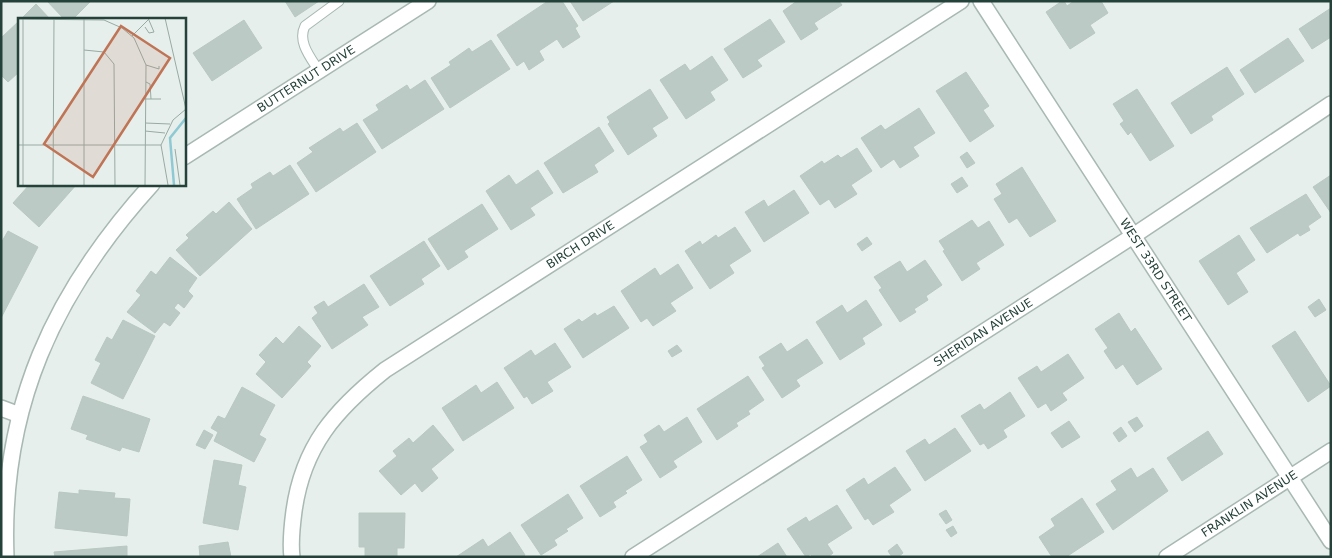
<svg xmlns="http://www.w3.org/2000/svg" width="1332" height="558" font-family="'DejaVu Sans',sans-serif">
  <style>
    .building { fill: #bbcac4; stroke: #b8c9c2 }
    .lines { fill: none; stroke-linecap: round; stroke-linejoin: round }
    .lane-casing { stroke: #a8b8b2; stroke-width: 11 }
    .street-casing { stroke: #a8b8b2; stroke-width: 18 }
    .lane { stroke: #fff; stroke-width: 9 }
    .street { stroke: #fff; stroke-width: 15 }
    .labels { text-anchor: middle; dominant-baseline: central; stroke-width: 5; stroke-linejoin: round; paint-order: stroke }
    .street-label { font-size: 12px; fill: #24423a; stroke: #f7fbf9 }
    .inset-river { fill: none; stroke: #8ec9d4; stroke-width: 2.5 }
    .inset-road { fill: none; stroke: #98aaa4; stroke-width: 1 }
    .view { fill: #c07456; fill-opacity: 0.15; stroke: #c07456; stroke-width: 2.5 }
    .inset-edge { fill: none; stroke: #24423a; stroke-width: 2.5 }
  </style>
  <rect width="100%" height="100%" fill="#e6efeb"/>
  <g class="building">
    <polygon points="47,1 91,1 73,19 64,19"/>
    <polygon points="285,1 319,1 295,17"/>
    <polygon points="548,1 562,1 578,26 575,28 580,37 563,48 557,39 539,51 544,60 529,70 524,61 517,66 497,35"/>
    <polygon points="570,1 614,1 583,21"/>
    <polygon points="797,1 839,1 842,5 814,23 818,29 801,40 783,11"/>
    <polygon points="1062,1 1064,1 1067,6 1074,1 1101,1 1108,13 1090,25 1095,33 1070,49 1046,12"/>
    <polygon points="36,4 50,19 21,19"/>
    <polygon points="1331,8 1331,37 1312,49 1299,29"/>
    <polygon points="770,19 785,42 757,60 762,66 743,78 724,49"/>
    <polygon points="244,20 262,48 212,81 193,53"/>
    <polygon points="19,21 19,72 8,82 1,75 1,38"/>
    <polygon points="1288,38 1304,61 1255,93 1240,70"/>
    <polygon points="491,40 510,69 450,108 431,78 451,65 449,62 469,48 472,52"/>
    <polygon points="712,56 728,80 710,92 715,100 686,119 660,80 685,64 690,71"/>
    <polygon points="1227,67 1244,94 1211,116 1213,120 1191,134 1171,103"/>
    <polygon points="966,72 989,106 983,110 994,126 970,142 936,91"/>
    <polygon points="425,80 444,109 382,149 363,120 379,110 376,105 407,85 410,90"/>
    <polygon points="650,89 668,118 652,128 657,136 628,155 608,124 610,122 607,117"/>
    <polygon points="1137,89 1174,146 1150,161 1131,132 1128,135 1120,124 1124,121 1113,104"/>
    <polygon points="919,108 935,133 913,147 919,156 900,168 894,159 881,168 861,138 881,125 885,130"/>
    <polygon points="357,123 376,152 316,192 297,163 313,152 309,148 340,128 343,132"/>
    <polygon points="599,127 614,151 594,165 598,172 563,193 544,163"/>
    <polygon points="857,148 872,171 851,185 857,194 835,208 829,199 820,205 800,176 822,161 824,164 838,155 841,158"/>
    <polygon points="967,152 975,163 967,168 960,157"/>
    <polygon points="290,165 309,194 256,229 237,199 253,188 251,184 270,172 273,176"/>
    <polygon points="1022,167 1056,221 1030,237 1017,218 1009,223 994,199 1002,194 996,184"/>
    <polygon points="538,170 553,193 530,208 535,215 511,230 486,191 509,175 516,185"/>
    <polygon points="1331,175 1331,213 1313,187"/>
    <polygon points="962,177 968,186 957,193 951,184"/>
    <polygon points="30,184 77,184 39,227 13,203"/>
    <polygon points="794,190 809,213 764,242 745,212 764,200 768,207"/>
    <polygon points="1306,194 1321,217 1308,226 1310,230 1300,236 1298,233 1267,253 1250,228"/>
    <polygon points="229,202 252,229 200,276 176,250 189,238 186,235 213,211 216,214"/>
    <polygon points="482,204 498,229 464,251 468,257 448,270 428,239"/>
    <polygon points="972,220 978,228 989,221 1004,245 976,263 980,269 962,281 943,251 945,250 939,241"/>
    <polygon points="735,227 751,251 729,265 734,273 710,289 685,251 700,241 702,245 716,235 718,238"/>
    <polygon points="8,231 38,247 1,318 1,243"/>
    <polygon points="1239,235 1255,260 1236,273 1248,292 1228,305 1199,261"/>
    <polygon points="867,237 872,244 862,251 857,244"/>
    <polygon points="424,241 440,266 421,279 424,284 390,306 370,276"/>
    <polygon points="170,257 197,278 188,291 193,296 184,308 178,303 174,308 180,313 170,326 164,322 155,333 127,312 141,295 136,291 151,271 156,275"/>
    <polygon points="925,260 942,285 926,296 928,300 914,309 916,312 900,322 879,290 882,288 874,277 900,261 907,272"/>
    <polygon points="678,264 693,288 670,303 676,311 653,326 647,318 641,322 621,291 655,268 660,276"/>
    <polygon points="364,284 379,307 362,317 368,325 332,349 312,318 318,313 314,307 324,301 328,307"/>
    <polygon points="1319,299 1326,310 1315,317 1308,307"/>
    <polygon points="866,300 882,325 862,338 865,344 840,360 816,322 842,305 847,313"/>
    <polygon points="614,306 629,328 583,358 564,329 579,319 582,322 595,313 597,316"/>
    <polygon points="1119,313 1131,332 1135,328 1162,369 1137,385 1123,364 1116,369 1104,351 1108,348 1095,329"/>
    <polygon points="123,320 155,336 123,399 91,383 101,363 95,360 107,337 112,340"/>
    <polygon points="299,326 321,346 307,362 311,366 282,398 256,374 266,362 259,355 276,337 283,344"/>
    <polygon points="1295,331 1331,386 1308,402 1272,346"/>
    <polygon points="807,339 823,363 796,380 800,386 782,398 762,368 765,366 759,357 781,343 787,352"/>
    <polygon points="555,343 571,367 547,382 553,391 532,404 527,396 524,398 504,368 531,350 535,356"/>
    <polygon points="677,345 682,351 672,357 668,351"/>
    <polygon points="1068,354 1084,378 1062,393 1067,400 1051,411 1046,403 1038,408 1018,378 1037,366 1041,372"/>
    <polygon points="748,376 764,400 748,411 750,414 736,423 738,426 717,440 697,409"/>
    <polygon points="497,382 514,408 463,441 442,408 476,385 481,393"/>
    <polygon points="242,387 275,405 259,435 266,439 254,462 214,441 218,432 211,428 218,416 225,419"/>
    <polygon points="1010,392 1025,416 1003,430 1007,437 988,449 984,443 980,445 961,416 980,404 984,410"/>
    <polygon points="83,396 150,419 139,452 122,447 120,451 86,439 88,435 71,429"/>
    <polygon points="687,417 702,442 673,461 677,467 660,478 640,447 648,442 644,435 659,425 664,432"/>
    <polygon points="1137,417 1143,426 1135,432 1128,422"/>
    <polygon points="1069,421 1080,437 1062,448 1051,433"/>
    <polygon points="433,425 454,450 431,469 438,478 422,492 415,483 401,495 379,471 397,456 393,451 409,438 413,443"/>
    <polygon points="1121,427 1127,436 1119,442 1113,433"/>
    <polygon points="955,428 971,451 925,481 906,451 925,439 929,445"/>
    <polygon points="204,430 213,435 205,449 196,445"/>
    <polygon points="1208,431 1223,454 1182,481 1167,458"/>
    <polygon points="627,456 642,480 625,491 627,493 613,502 616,507 600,517 580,486"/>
    <polygon points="214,460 242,465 238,485 246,487 238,530 203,523"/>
    <polygon points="895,467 911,490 889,505 894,512 873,525 868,518 865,520 846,490 864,478 868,485"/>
    <polygon points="1131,468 1137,478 1153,468 1168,491 1113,530 1096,504 1117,490 1111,481"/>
    <polygon points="79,490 115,493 114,498 130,499 127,536 55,528 59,492 79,494"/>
    <polygon points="568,494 583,518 566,529 568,531 554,540 557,545 541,555 521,525"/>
    <polygon points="1082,498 1104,532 1066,557 1052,557 1039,537 1055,526 1051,519"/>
    <polygon points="837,505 852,528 827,544 833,553 828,557 812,557 811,554 806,557 787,529 806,517 809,522"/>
    <polygon points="946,510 952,520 946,524 939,514"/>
    <polygon points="359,513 405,513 404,548 397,548 397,557 365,557 365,547 359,547"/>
    <polygon points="953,526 957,533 951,537 946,530"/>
    <polygon points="510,532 525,555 523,557 456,557 483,539 488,547"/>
    <polygon points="228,542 231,557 200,557 199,546"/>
    <polygon points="778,543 787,557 757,557"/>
    <polygon points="897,544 903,553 898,557 892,557 888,551"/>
    <polygon points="127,546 127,557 55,557 54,552"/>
  </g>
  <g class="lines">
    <defs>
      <path id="lane" d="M319 71C311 58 297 42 305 26L339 1"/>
      <g id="street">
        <path id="s1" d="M981 1 1331 541"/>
        <path id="s2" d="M184 157 428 1"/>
        <polyline points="1,408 17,414"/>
        <path d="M6 557C0 407 54 292 152 184"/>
        <path id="s3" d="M292 557C290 542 292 526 294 511 303 446 335 410 385 370L961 1"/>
        <path id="s4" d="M633 557 1133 236 1331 104"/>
        <path id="s5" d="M1167 557 1331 451"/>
      </g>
    </defs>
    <use href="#lane" class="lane-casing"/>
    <use href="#street" class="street-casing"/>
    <use href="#lane" class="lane"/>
    <use href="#street" class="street"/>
  </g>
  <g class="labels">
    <g class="street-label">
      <text stroke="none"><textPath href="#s2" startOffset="145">BUTTERNUT DRIVE</textPath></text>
      <text stroke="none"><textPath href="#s3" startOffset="451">BIRCH DRIVE</textPath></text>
      <text stroke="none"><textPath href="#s1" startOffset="321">WEST 33RD STREET</textPath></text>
      <text stroke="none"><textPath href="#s4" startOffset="416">SHERIDAN AVENUE</textPath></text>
      <text stroke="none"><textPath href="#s5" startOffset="98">FRANKLIN AVENUE</textPath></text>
    </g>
  </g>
  <g transform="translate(18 18)">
    <rect width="168" height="168" fill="#e6efeb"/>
    <path class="inset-river" d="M156 167 152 120 168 100"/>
    <path class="inset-road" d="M147 0 168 91M0 1 86 2 104 10 116 20 128 47 127 167M127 9 131 15 136 14 130 0M114 18 131 1M66 32 86 34 96 46 97 167M128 47 141 51V48M128 64 132 66 133 81M127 81H143M127 105 152 106M127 113 147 115M0 127H143M157 131 162 167M5 167V1M35 167 36 1M66 167V1M150 167 143 127 155 102 168 91"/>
    <path class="view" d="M103 8 152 40 75 159 26 126Z"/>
    <rect width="168" height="168" class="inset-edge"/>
  </g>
  <rect width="1332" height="558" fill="none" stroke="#24423a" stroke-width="5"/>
</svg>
